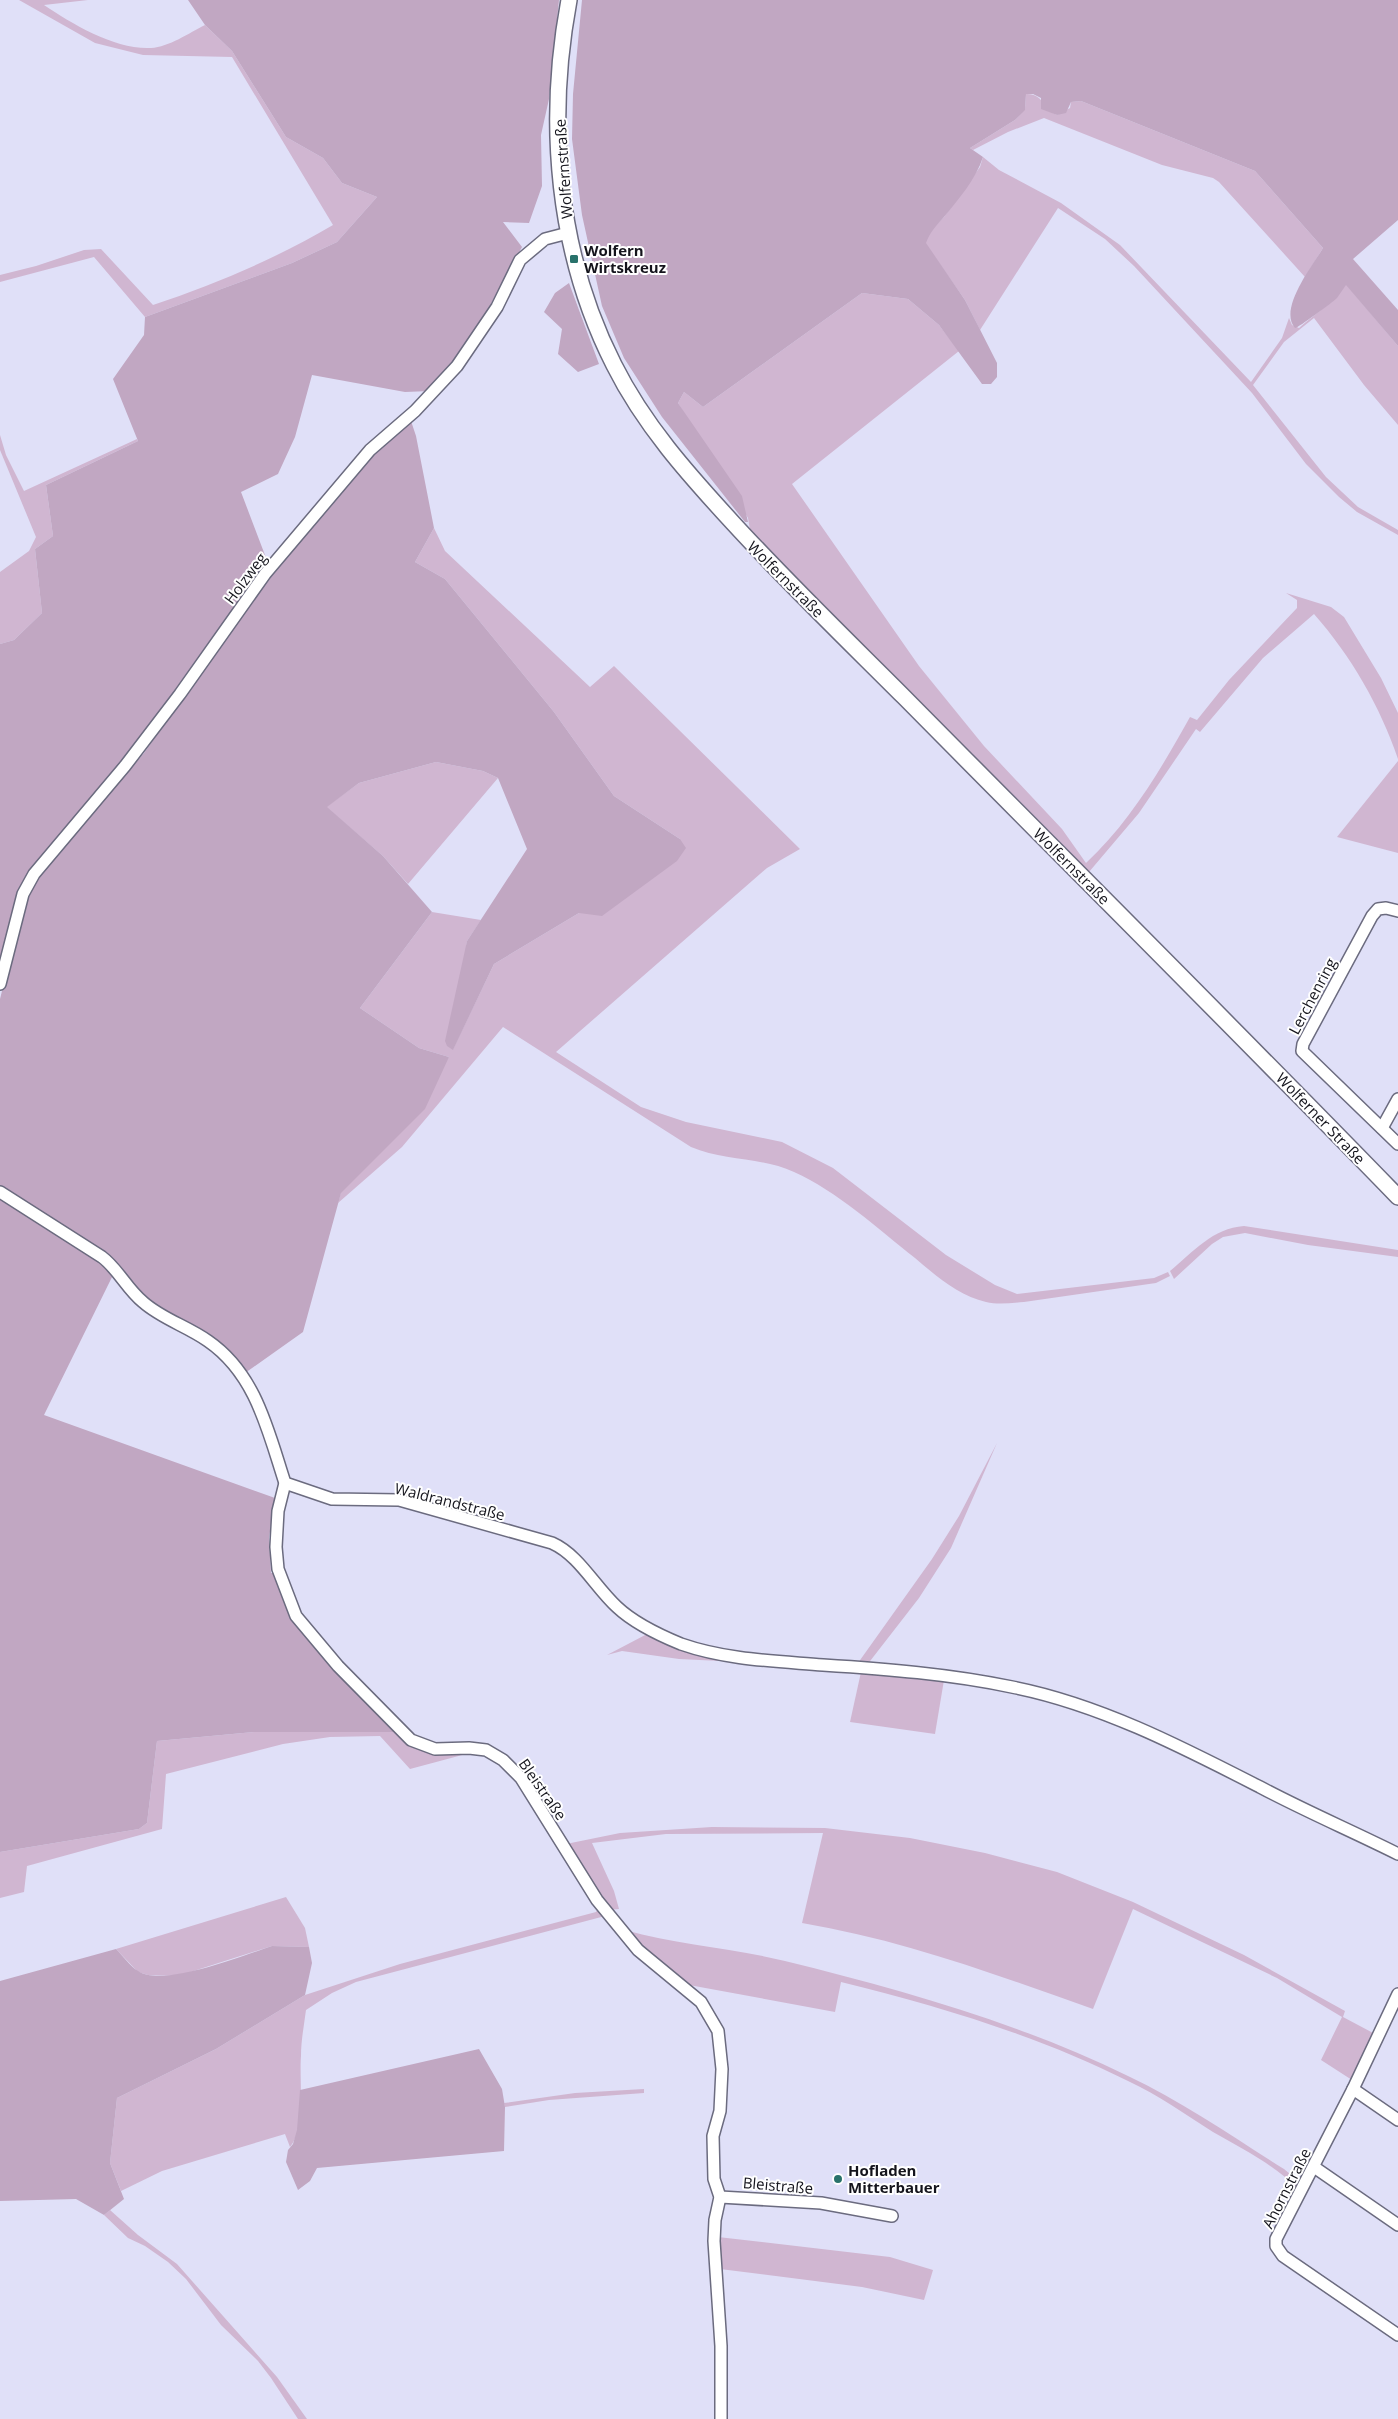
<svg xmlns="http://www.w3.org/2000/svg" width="1398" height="2419" font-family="'Open Sans',sans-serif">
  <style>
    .green { fill: #d0b6d1 }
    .forest { fill: #c1a7c2 }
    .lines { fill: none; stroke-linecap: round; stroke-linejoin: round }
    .minor-casing { stroke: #6b6b7f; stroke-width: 14 }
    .secondary-casing { stroke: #6b6b7f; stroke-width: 18 }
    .minor { stroke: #fff; stroke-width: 11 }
    .secondary { stroke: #fff; stroke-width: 15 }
    .poi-dot { fill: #29726b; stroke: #fff; stroke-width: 2 }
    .labels { text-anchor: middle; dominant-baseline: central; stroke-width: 4; stroke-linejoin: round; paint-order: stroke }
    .street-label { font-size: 15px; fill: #14141c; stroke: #fff }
    .poi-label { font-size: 15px; font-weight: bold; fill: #14141c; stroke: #fff; text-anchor: start }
  </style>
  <rect width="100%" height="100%" fill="#e0e0f8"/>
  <g class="green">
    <path d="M19 0H88L44 5C72 24 116 50 151 48 169 47 189 33 205 25L232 51 286 137 323 158 342 183 377 197 337 242 292 263 145 317 94 257 0 282V275L36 266 84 250 101 249 153 305C216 284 275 259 333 225L232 57 143 55 95 43Z"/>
    <path d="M1026 94C1043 93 1043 109 1057 115L1070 108 1071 102 1081 101 1255 171 1323 248 1305 277 1219 182 1213 178 1162 165 1044 118 1008 132 973 150 970 148 1015 120 1025 109Z"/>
    <path d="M983 157 999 170 1061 203 1120 245 1251 382 1282 338 1289 318 1292 325 1299 328C1316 313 1333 303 1346 284L1398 346V425L1364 385 1314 318 1284 342 1253 385 1326 477 1358 507 1398 530V535L1357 512 1339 497 1306 464 1252 393 1134 266 1105 239 1058 208 980 330 965 300 925 243 929 232 944 217 980 167Z"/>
    <path d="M862 293 908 299 939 325 959 351 792 484 919 666 984 746 1062 829 1086 863C1130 822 1161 769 1190 717L1197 720 1229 680 1297 608V600L1286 593 1331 607 1344 617 1381 678 1398 713V759C1380 706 1351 656 1314 614L1263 658 1200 732 1196 729 1139 813 1089 872 774 557 750 530 748 518 678 403 684 392 703 407Z"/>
    <polygon points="0,435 6,455 24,491 137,439 138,441 46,485 53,536 35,549 42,613 14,640 0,644 0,572 29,551 36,537 0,450"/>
    <path d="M434 528 445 551 590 687 614 666 800 849 767 868 556 1052 641 1107 686 1122 782 1142 833 1168 946 1255 995 1285 1017 1294 1154 1278 1168 1272 1170 1276 1156 1283 1024 1302C1011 1303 998 1305 986 1302 959 1296 935 1275 915 1258 878 1229 837 1191 794 1172 761 1157 724 1161 691 1147L503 1027 402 1147 338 1203 341 1192 449 1057 419 1048 360 1008 432 912 481 920 467 941 453 1049 494 964 579 913 680 839 614 796 554 712 445 579 415 562Z"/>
    <polygon points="1398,761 1398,853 1337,837"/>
    <polygon points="436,762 483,771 498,778 408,884 383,856 326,807 359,783"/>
    <path d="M1244 1226 1398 1250V1257L1308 1245 1245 1233 1223 1237 1212 1244 1174 1279 1170 1271C1193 1252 1213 1228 1244 1226Z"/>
    <polygon points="997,1443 951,1548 919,1598 867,1665 858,1663 932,1559 959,1516"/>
    <polygon points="649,1633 741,1662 679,1659 622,1651 607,1655"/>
    <polygon points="861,1672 944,1680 935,1734 850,1722"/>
    <path d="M254 1732H396C435 1769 471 1735 503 1763L485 1755 466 1754 410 1769 380 1736 330 1737 283 1744 166 1774 162 1829 27 1866 24 1892 0 1898V1852L139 1829 147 1823 157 1741Z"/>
    <path d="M712 1827 825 1828 910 1838 985 1853 1057 1872 1133 1902 1244 1955 1345 2011 1343 2017 1375 2034 1352 2080 1321 2060 1342 2017 1277 1978 1133 1909 1093 2009C997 1975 903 1940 802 1923L823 1833 666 1834 592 1843 614 1891 619 1909 608 1910 566 1844 620 1833Z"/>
    <polygon points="286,1897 305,1928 309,1947 272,1946 178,1976 148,1975 138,1972 116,1949"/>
    <path d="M599 1907 605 1916 356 1982 332 1993 306 2010C304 2025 301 2041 301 2056 299 2079 306 2129 290 2147L285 2134 162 2171 121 2191 110 2163 117 2098 216 2049 305 1995 400 1964 596 1912Z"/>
    <path d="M625 1930C677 1945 732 1948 785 1961 902 1990 1020 2023 1128 2076 1183 2102 1233 2137 1284 2169L1301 2183 1298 2189C1273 2164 1243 2149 1213 2132 1185 2114 1158 2095 1128 2081 1039 2036 938 2006 841 1982L835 2012 689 1985 648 1955Z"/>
    <polygon points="644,2089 644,2093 549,2100 505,2107 504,2103 575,2093"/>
    <polygon points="110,2210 138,2235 177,2264 277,2377 307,2419 298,2419 271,2378 258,2361 221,2325 186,2279 168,2262 145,2246 128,2238 104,2215"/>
    <polygon points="718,2237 890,2257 933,2270 924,2300 862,2287 720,2269"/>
  </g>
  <g class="forest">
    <polygon points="188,0 559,0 549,99 541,135 542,186 529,223 503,222 522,247 475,333 430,391 405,392 312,375 295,437 278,474 241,492 268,563 177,691 17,897 0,961 0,644 14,640 42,613 35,549 53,536 46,485 138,441 113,379 144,335 145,317 292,263 337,242 377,197 342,183 323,158 286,137 232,51 205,25"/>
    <path d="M582 0H1398V220L1353 259 1398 310V346L1346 285C1343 289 1340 294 1337 298 1333 302 1298 328 1295 328 1278 309 1313 265 1323 248L1255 171 1081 101 1071 102 1066 113 1057 115 1041 109V98L1033 94H1026L1025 110 1015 120 970 148 983 157C976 179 958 200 944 217 936 226 930 232 926 243L965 300 997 363V377L991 384H982L939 325 908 299 862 293 703 407 684 392 678 403 742 496 748 522H745L662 417 624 358 602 306 582 215 572 139 573 94Z"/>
    <polygon points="569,283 599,364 578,372 558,354 562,329 544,312 555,293"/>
    <polygon points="411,421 416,436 434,528 415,562 445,579 554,712 614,796 680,839 686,848 677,861 602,916 579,913 494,964 453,1050 447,1046 445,1041 467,941 527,849 498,778 483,771 436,762 359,783 327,807 383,856 432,912 360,1008 419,1048 449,1057 425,1109 341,1193 303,1332 245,1373 159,1312 131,1285 0,1187 0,999 26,894 37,877 144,753 239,618 313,523 387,440"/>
    <polygon points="0,1196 97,1260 114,1273 44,1415 275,1498 269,1538 271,1573 276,1573 288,1609 396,1732 254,1732 157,1741 147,1823 139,1829 0,1852"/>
    <path d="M272 1946 309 1947 312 1963 305 1995 216 2049 117 2098 110 2163 124 2199 104 2215 76 2199 0 2201V1981L116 1949C123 1956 130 1966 138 1971 163 1988 244 1955 272 1946Z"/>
    <polygon points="479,2049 502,2089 505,2107 504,2151 317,2168 310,2181 298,2190 286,2162 288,2150 293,2144 297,2130 300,2090"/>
  </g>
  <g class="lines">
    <defs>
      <g id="minor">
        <polyline points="1398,911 1386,908 1378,909 1372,916 1303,1044 1302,1051 1398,1144"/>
        <polyline points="0,984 23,894 34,874 125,766 180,694 265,574 370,450 415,411 457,366 497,307 520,260 545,239 568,233"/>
        <polyline points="1382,1128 1398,1099"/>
        <path d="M0 1192 102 1257C118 1269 127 1289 143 1302 162 1319 187 1326 208 1341 256 1374 268 1431 285 1483L332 1499 399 1500 552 1543C579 1555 595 1587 617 1607 635 1624 659 1635 681 1644 727 1660 775 1661 823 1665 886 1669 950 1674 1012 1687 1099 1704 1182 1747 1260 1787 1305 1811 1352 1831 1398 1854"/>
        <polyline points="285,1483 278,1511 276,1547 278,1569 296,1616 338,1666 411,1740 435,1749 469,1748 486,1750 503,1760 521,1778 597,1900 638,1950 701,2002 718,2031 722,2069 720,2111 713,2136 714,2179 720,2197 715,2220 714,2241 721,2346 721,2419"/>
        <polyline points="1398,1994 1353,2089 1398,2120"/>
        <polyline points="1353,2089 1276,2239 1276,2246 1283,2256 1398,2335"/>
        <polyline points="1314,2167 1398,2225"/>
        <polyline points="720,2197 821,2203 892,2216"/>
      </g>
      <path id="secondary" d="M569 0C546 123 557 253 614 365 644 425 688 474 733 523 788 583 847 640 904 697 1069 864 1235 1029 1398 1197"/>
    </defs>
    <use href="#minor" class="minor-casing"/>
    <use href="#secondary" class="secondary-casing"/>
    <use href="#minor" class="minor"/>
    <use href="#secondary" class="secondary"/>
  </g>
  <g class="poi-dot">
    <rect x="569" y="254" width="10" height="10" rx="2.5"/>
    <circle cx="838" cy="2179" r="5"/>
  </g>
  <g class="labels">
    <g class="street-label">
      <text transform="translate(563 169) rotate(-94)">Wolfernstraße</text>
      <text transform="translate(245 578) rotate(-53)">Holzweg</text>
      <text transform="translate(786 579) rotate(45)">Wolfernstraße</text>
      <text transform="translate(1072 866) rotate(45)">Wolfernstraße</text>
      <text transform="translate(1312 996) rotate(-62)">Lerchenring</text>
      <text transform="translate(1321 1118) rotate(46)">Wolferner Straße</text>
      <text transform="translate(450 1501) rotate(14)">Waldrandstraße</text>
      <text transform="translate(543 1789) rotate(55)">Bleistraße</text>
      <text transform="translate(778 2185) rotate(5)">Bleistraße</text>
      <text transform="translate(1286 2188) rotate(-63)">Ahornstraße</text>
    </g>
    <g class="poi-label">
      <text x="584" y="250">Wolfern<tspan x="584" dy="17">Wirtskreuz</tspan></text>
      <text x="848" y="2170">Hofladen<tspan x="848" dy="17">Mitterbauer</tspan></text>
    </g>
  </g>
</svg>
